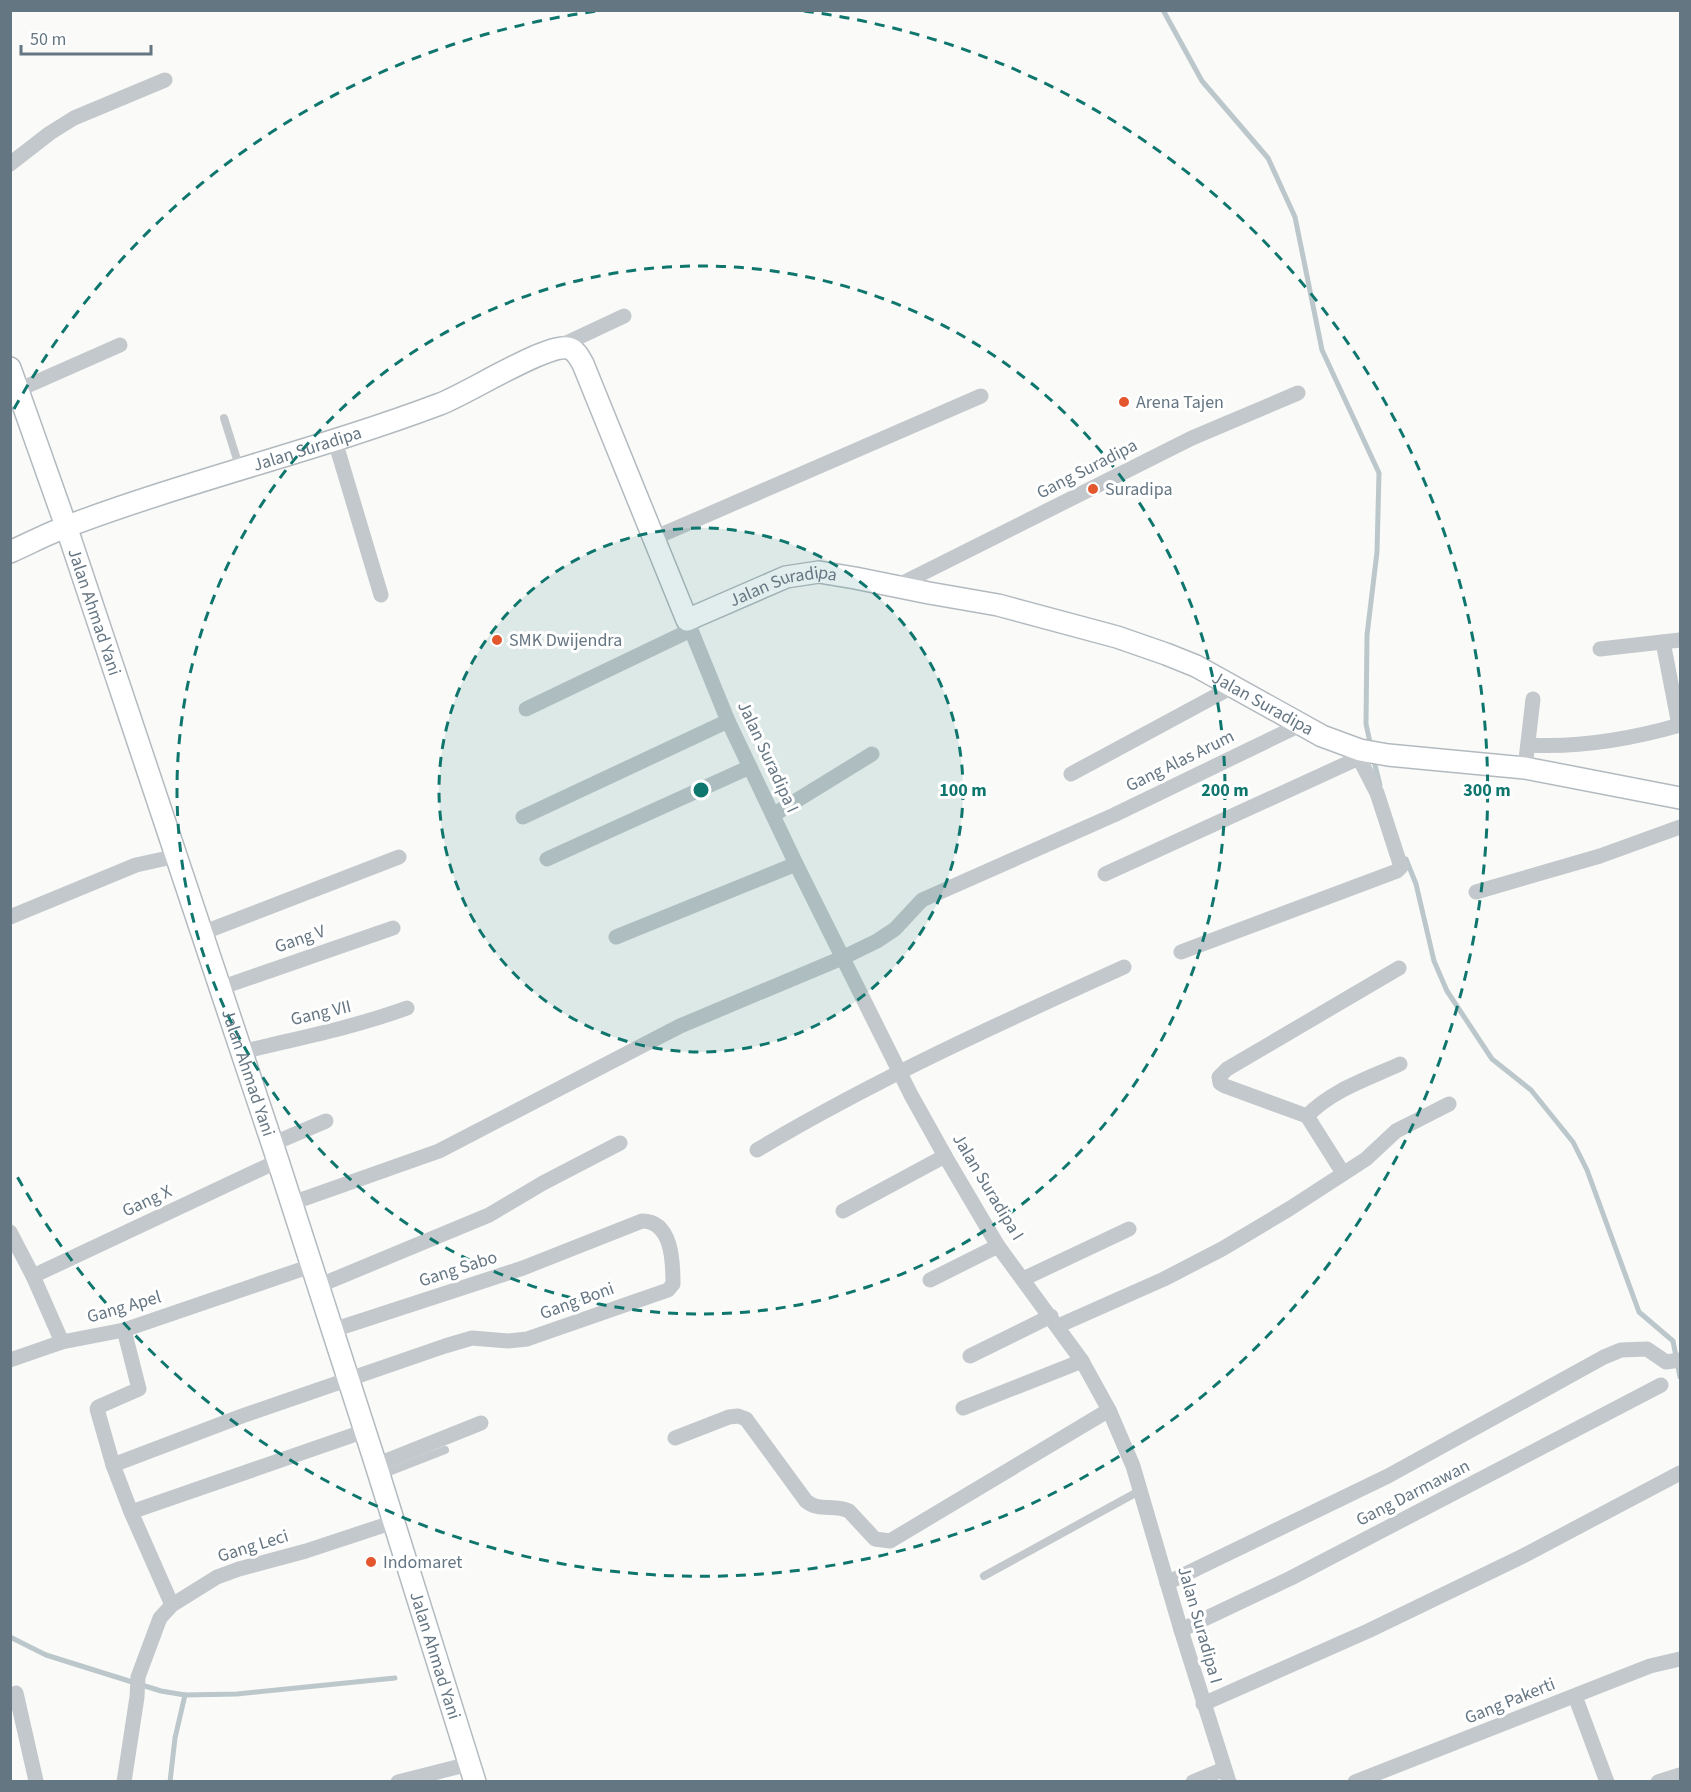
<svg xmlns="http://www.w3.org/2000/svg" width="1691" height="1792" font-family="'Source Sans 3',sans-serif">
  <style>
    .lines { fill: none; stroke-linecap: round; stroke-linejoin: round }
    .stream { stroke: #bbc7cb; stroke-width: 5 }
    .secondary-casing { stroke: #b3babf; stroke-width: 24 }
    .lane { stroke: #c3c8cc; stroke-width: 8 }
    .street { stroke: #c3c8cc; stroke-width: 15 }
    .secondary { stroke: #fff; stroke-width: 21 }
    .ring { fill: none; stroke: #0f766e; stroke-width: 3; stroke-dasharray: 10 8 }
    .poi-dot { fill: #e4572e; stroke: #fff; stroke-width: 2 }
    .labels { text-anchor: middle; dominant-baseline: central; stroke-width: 6; stroke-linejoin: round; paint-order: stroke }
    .poi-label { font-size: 18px; fill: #657683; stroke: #fff; text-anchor: start }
    .street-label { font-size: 18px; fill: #657683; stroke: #fff }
    .centre { fill: #0f766e; stroke: #fff; stroke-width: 3 }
    .ring-label { font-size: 18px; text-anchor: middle; font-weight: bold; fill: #0f766e; stroke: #fff; stroke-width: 6; stroke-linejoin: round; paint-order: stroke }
  </style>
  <rect width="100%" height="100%" fill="#fafaf8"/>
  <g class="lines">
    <g class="stream">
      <polyline points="1163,10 1202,81 1268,158 1295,217 1322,350 1379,473 1377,552 1367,635 1366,724 1371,747"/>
      <polyline points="1373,757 1380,785"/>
      <polyline points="1406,859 1416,884 1434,961 1447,991 1492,1059 1531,1090 1573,1142 1587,1170 1639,1312 1673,1341 1680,1377"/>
      <polyline points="10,1637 46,1655 161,1691 185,1695 237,1694 395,1678"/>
      <polyline points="170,1782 175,1738 185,1695"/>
    </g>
    <defs>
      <g id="secondary">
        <path id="s1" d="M10 368 66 526 278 1161 376 1465 475 1782"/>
        <path id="s2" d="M10 552C30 543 49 533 68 526 190 480 318 450 440 404 467 394 545 344 568 348 576 350 579 357 583 364L687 620 786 577 819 572 855 578 929 593 998 605 1117 637 1166 654 1196 666 1322 736 1360 750 1388 755 1525 768 1680 798"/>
      </g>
    </defs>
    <use href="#secondary" class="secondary-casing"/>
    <g class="lane">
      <polyline points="224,418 240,469"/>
      <polyline points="381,1475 445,1450"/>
      <polyline points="984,1576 1141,1490"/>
    </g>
    <g class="street">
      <polyline points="10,164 50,133 74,118 165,80"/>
      <polyline points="558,347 624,316"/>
      <polyline points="18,390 120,345"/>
      <polyline points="335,441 381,595"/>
      <polyline points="654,538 981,396"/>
      <polyline points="897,586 1192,438 1298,393"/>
      <polyline points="687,620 728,721 796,864 911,1095 945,1156 998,1246 1082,1361 1109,1410 1133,1466 1181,1630 1229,1782"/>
      <polyline points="1663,642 1679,725"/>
      <polyline points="1600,649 1680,640"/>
      <polyline points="526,709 691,630"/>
      <path d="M1528 745C1580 748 1631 739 1680 725"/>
      <polyline points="1525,768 1533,699"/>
      <polyline points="1071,774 1234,686"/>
      <polyline points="773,815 872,754"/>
      <polyline points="523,817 728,721"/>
      <polyline points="547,859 750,767"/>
      <polyline points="1105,874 1359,758 1377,793 1401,867 1397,871 1181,952"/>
      <polyline points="1476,892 1600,856 1680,827"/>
      <polyline points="10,917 136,865 177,856"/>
      <polyline points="202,933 399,857"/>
      <polyline points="616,937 796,864"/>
      <polyline points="220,988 393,928"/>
      <path d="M242 1052C298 1038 352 1028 407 1008"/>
      <path d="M1307 1116C1332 1090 1367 1079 1400 1064"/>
      <polyline points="272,1144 326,1121"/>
      <path d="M757 1150C874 1080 1000 1023 1124 967"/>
      <polyline points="1343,1173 1307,1116 1225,1086 1220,1083 1219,1077 1227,1069 1399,968"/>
      <polyline points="292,1203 439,1151 680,1026 842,958 877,941 895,929 922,900 1114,815 1300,725"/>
      <polyline points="843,1211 945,1156"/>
      <polyline points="10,1232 33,1276 62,1342"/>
      <polyline points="33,1276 278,1161"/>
      <polyline points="1023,1279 1129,1229"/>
      <polyline points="930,1280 998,1246"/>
      <polyline points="318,1286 489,1215 543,1183 620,1143"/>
      <polyline points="1058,1326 1164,1279 1222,1249 1289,1209 1366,1159 1396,1131 1449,1104"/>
      <polyline points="970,1356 1051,1316"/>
      <polyline points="10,1360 62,1342 124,1330 311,1266"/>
      <polyline points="963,1408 1082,1361"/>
      <path d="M675 1438 729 1417 738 1416 746 1419 806 1501C819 1512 834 1504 849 1511L875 1539 890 1541 1109 1410"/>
      <polyline points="113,1465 97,1409 98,1407 139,1389 124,1330"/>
      <polyline points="376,1465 481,1423"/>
      <polyline points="131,1512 365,1431"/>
      <polyline points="1167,1583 1388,1476 1604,1357 1621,1350 1647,1349 1666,1362 1680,1360"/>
      <path d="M172 1605 131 1512 113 1465 242 1416 445 1346 472 1338 508 1341 527 1339 668 1290 673 1284C673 1261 672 1221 642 1221L523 1268 333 1330"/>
      <polyline points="1181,1630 1291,1578 1661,1385"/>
      <polyline points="16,1693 36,1781"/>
      <polyline points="1575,1696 1607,1782"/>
      <polyline points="1203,1704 1368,1631 1523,1556 1680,1473"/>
      <polyline points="124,1782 137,1697 138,1677 160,1618 172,1605 217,1577 239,1569 306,1551 394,1522"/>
      <polyline points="398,1782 469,1764"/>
      <polyline points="1193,1782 1224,1769"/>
      <polyline points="1355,1782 1650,1666 1680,1659"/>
      <polyline points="1658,1782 1680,1775"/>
    </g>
    <use href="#secondary" class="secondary"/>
  </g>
  <circle cx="701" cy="790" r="262" fill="#0f766e" fill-opacity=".12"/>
  <g class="ring">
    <circle cx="701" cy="790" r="262"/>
    <circle cx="701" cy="790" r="524"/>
    <path d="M14 409A786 786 0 0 1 598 11M804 11A786 786 0 1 1 14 1171"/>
  </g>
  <g class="poi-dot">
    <circle cx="1124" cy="402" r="6"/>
    <circle cx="1093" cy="489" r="6"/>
    <circle cx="497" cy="640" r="6"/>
    <circle cx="371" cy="1562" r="6"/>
  </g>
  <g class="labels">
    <g class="poi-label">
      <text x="1136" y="402">Arena Tajen</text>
      <text x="1105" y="489">Suradipa</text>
      <text x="509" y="640">SMK Dwijendra</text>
      <text x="383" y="1562">Indomaret</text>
    </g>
    <g class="street-label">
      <text stroke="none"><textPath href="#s2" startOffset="315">Jalan Suradipa</textPath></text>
      <text transform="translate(1087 469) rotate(-27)">Gang Suradipa</text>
      <text stroke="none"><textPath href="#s2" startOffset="998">Jalan Suradipa</textPath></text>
      <text stroke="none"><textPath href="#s1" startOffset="258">Jalan Ahmad Yani</textPath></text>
      <text stroke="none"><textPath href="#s2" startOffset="1502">Jalan Suradipa</textPath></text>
      <text transform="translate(768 757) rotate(65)">Jalan Suradipa I</text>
      <text transform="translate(1180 761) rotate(-26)">Gang Alas Arum</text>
      <text transform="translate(300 939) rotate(-19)">Gang V</text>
      <text transform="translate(321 1013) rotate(-13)">Gang VII</text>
      <text stroke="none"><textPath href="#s1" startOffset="744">Jalan Ahmad Yani</textPath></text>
      <text transform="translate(988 1187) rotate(59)">Jalan Suradipa I</text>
      <text transform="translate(147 1201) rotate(-25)">Gang X</text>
      <text transform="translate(458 1269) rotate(-18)">Gang Sabo</text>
      <text transform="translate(577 1301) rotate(-20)">Gang Boni</text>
      <text transform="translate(124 1307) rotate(-16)">Gang Apel</text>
      <text transform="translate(1413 1493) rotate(-27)">Gang Darmawan</text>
      <text transform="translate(253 1546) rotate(-17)">Gang Leci</text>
      <text transform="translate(1200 1625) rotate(74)">Jalan Suradipa I</text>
      <text stroke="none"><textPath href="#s1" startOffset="1356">Jalan Ahmad Yani</textPath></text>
      <text transform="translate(1510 1701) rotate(-22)">Gang Pakerti</text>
    </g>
  </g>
  <circle cx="701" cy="790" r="9" class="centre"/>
  <g class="ring-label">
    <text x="963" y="796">100 m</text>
    <text x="1225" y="796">200 m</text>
    <text x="1487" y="796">300 m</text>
  </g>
  <rect width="1691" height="1792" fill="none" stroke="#657683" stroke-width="24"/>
  <path d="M21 45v9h130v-9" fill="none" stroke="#657683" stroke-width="3"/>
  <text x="30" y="45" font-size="18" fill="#657683" stroke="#ffffff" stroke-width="4.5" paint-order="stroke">50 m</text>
</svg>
